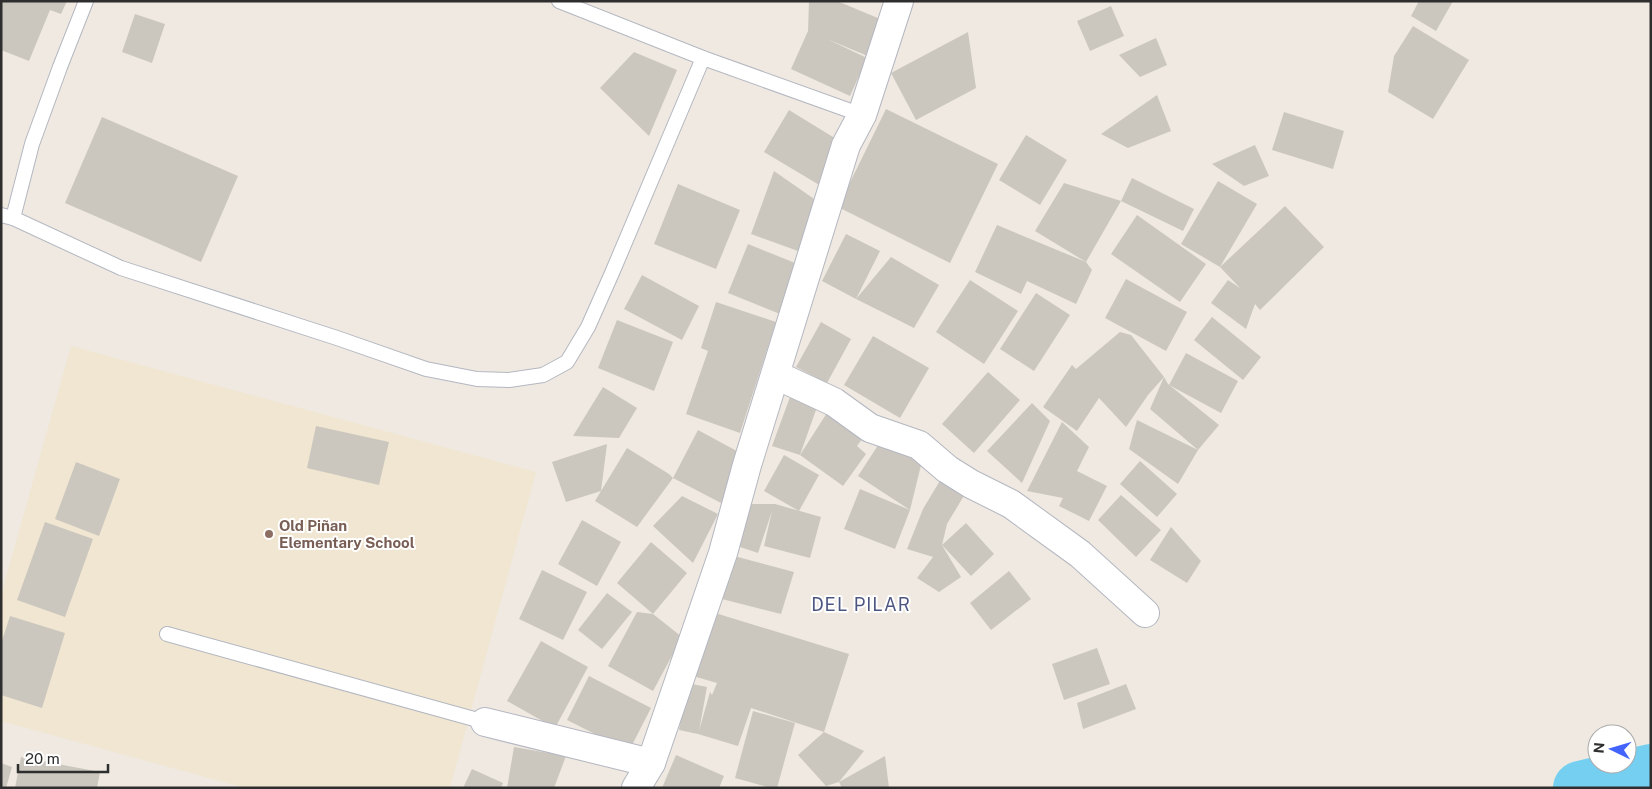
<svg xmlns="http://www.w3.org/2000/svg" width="1652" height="789" font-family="'Public Sans',sans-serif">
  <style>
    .education { fill: #f0e6d1 }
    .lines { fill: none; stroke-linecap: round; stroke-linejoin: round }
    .river { stroke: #75cff0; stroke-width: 54 }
    .building { fill: #cbc7bf }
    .service-casing { stroke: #b4b7c1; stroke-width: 16 }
    .minor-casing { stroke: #b4b7c1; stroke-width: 30 }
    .tertiary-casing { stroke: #b4b7c1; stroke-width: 30 }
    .service { stroke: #fff; stroke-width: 14 }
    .minor { stroke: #fff; stroke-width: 28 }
    .tertiary { stroke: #fff; stroke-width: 28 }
    .education-dot { fill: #8d6e63; stroke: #fff; stroke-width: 2 }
    .labels { text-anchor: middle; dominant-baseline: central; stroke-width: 4; stroke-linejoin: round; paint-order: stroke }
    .education-label { font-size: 15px; font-weight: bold; fill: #785e54; stroke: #fff; text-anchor: start }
    .quarter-label { font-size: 18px; letter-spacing: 1px; fill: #4d5680; stroke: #fff }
  </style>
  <rect width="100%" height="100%" fill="#efe9e1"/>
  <polygon class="education" points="71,346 536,472 450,788 245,788 1,721 1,595"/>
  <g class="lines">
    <polyline class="river" points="1580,788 1651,771"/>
  </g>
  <g class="building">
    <polygon points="1,1 67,1 61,14 50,10 29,61 1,50"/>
    <polygon points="809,1 837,1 885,21 870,57 827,39 867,58 850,96 791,69 808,31"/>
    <polygon points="1419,1 1453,1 1436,31 1411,16"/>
    <polygon points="1111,6 1124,36 1090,51 1077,21"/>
    <polygon points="135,14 165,24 152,63 122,52"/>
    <polygon points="1413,26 1469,60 1433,119 1388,92 1394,56"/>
    <polygon points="968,32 976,88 916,120 891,73"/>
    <polygon points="1156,38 1167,65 1140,77 1119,55"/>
    <polygon points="634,52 677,70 649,136 600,88"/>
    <polygon points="1157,95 1171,131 1128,148 1101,134"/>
    <polygon points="886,109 998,164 950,263 838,207"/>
    <polygon points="789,110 846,145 821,186 764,152"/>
    <polygon points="1284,112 1344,131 1333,169 1272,150"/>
    <polygon points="102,117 238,176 201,262 65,203"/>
    <polygon points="1026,135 1067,160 1040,205 999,180"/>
    <polygon points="1255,145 1269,176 1244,186 1212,164"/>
    <polygon points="774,171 827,208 798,251 751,234"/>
    <polygon points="1132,178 1194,209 1183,231 1121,201"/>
    <polygon points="1218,181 1257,204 1220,267 1181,244"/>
    <polygon points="1064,183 1121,201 1086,262 1092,270 1076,304 1027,281 1021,294 975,272 997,225 1086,262 1035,231"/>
    <polygon points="678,184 740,210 716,269 654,244"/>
    <polygon points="1285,206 1324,247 1260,310 1255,304 1246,329 1211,303 1228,280 1240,288 1220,267"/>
    <polygon points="1137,215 1206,264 1180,302 1111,254"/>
    <polygon points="846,234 880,251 856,299 891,257 939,285 914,328 856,299 822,281"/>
    <polygon points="748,244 800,265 780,314 728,293"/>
    <polygon points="642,275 699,306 682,340 624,309"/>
    <polygon points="1126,279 1187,312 1166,351 1105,318"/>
    <polygon points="970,280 1018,311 984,364 936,332"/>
    <polygon points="1036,293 1070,315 1034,371 1000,349"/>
    <polygon points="716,302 776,322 740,433 686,414 708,351 701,348"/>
    <polygon points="1212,317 1261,357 1243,380 1194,340"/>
    <polygon points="617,320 673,342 654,391 598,368"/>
    <polygon points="821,322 851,339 827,383 796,367"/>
    <polygon points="1120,332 1131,335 1164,377 1148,395 1126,427 1099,398 1077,431 1043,407 1072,365 1076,369"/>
    <polygon points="873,336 929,368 900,418 844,385"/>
    <polygon points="1186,353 1238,381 1221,413 1169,385"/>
    <polygon points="988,372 1020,400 974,453 942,424"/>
    <polygon points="1164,377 1168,384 1219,425 1198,450 1178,484 1129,449 1137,420 1198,450 1150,409"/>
    <polygon points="603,387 637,408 619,438 573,436"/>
    <polygon points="790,397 817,407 800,455 772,446"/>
    <polygon points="834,402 870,428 857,446 866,454 843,486 800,455"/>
    <polygon points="1032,403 1050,421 1022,483 987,451"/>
    <polygon points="1062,422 1089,447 1077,471 1107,486 1089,521 1059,506 1063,498 1027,491"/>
    <polygon points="316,426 389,442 379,485 307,468"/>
    <polygon points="698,430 746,456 721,503 673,478"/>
    <polygon points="886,433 923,457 910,510 895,549 844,529 860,489 910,510 858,476"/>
    <polygon points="607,444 601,491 566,502 552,462"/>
    <polygon points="627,448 669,474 673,478 637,527 595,501"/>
    <polygon points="784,455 819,475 799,511 764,491"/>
    <polygon points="1140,461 1177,494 1157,517 1120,484"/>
    <polygon points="76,462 120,479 99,536 55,519"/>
    <polygon points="947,469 971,484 947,524 942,545 961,577 939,592 917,578 933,557 907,549 923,509"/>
    <polygon points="1121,495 1161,530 1136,557 1098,520"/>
    <polygon points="682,496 718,514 693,563 653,526"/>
    <polygon points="751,504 775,504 821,517 810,558 764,546 772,511 758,553 737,546"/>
    <polygon points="582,520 621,542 597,586 558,564"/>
    <polygon points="45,522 93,539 65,617 17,600"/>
    <polygon points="966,523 994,554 971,576 942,545"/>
    <polygon points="1171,527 1201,561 1187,583 1150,560"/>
    <polygon points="651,542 687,573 653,614 617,583"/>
    <polygon points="723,553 794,572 781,614 714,597"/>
    <polygon points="542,570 587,592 563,640 519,619"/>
    <polygon points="1009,571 1031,599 991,630 970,603"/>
    <polygon points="607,593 632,612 602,649 578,630"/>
    <polygon points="637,612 653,614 682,637 653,691 608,666"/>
    <polygon points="712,612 849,654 824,732 751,708 738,746 698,734 679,730 687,683 707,687 699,731 710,692 712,695 717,683 693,676"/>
    <polygon points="10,616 65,633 42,708 1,695 1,644"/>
    <polygon points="541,641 588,667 555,728 507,701"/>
    <polygon points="1097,648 1110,684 1064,700 1052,664"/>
    <polygon points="589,676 651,708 629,751 567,720"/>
    <polygon points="1126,684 1136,709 1083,729 1077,703"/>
    <polygon points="753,711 795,723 777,788 771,788 735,778"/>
    <polygon points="824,732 864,751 839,782 826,786 798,755"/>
    <polygon points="514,747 566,756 554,788 507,788"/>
    <polygon points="676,755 724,776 719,788 662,788"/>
    <polygon points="885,756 889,788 842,788 839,782"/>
    <polygon points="21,757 100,772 97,788 15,788"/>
    <polygon points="1,763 12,767 6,788 1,788"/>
    <polygon points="472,769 503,783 501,788 463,788"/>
  </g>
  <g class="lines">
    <defs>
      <g id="service">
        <polyline points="559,1 703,58 862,115"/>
        <polyline points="1,215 13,218 121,268 337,338 426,369 477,379 509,380 543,375 567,362 588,327 612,273 703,58"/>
        <polyline points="13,218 32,144 60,67 86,1"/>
        <polyline points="167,634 485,722"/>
      </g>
      <g id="minor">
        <polyline points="776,375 834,402 870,428 919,445 947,469 971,484 1011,504 1080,554 1145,613"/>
        <polyline points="485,722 651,763"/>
      </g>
      <polyline id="tertiary" points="636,788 651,763 723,553 747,465 846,145 862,115 899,1"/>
    </defs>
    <use href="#service" class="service-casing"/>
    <use href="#minor" class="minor-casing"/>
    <use href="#tertiary" class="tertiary-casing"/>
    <use href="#service" class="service"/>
    <use href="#minor" class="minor"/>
    <use href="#tertiary" class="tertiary"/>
  </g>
  <circle class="education-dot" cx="269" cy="534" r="5"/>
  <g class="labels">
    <g class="education-label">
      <text x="279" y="525">Old Piñan<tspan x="279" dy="17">Elementary School</tspan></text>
    </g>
    <g class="quarter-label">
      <text x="861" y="604">DEL PILAR</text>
    </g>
  </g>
  <rect width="1652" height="789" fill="none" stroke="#2e2e2e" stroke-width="5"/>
  <g transform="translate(1612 749) rotate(275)"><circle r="24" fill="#ffffff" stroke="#ababab"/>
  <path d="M0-4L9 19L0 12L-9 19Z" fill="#4264fb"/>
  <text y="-8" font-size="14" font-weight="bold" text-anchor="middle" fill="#2e2e2e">N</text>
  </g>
  <path d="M18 764v8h90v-8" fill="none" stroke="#2e2e2e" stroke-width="2.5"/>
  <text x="25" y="764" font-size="15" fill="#2e2e2e" stroke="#ffffff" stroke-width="4" paint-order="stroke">20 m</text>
</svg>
